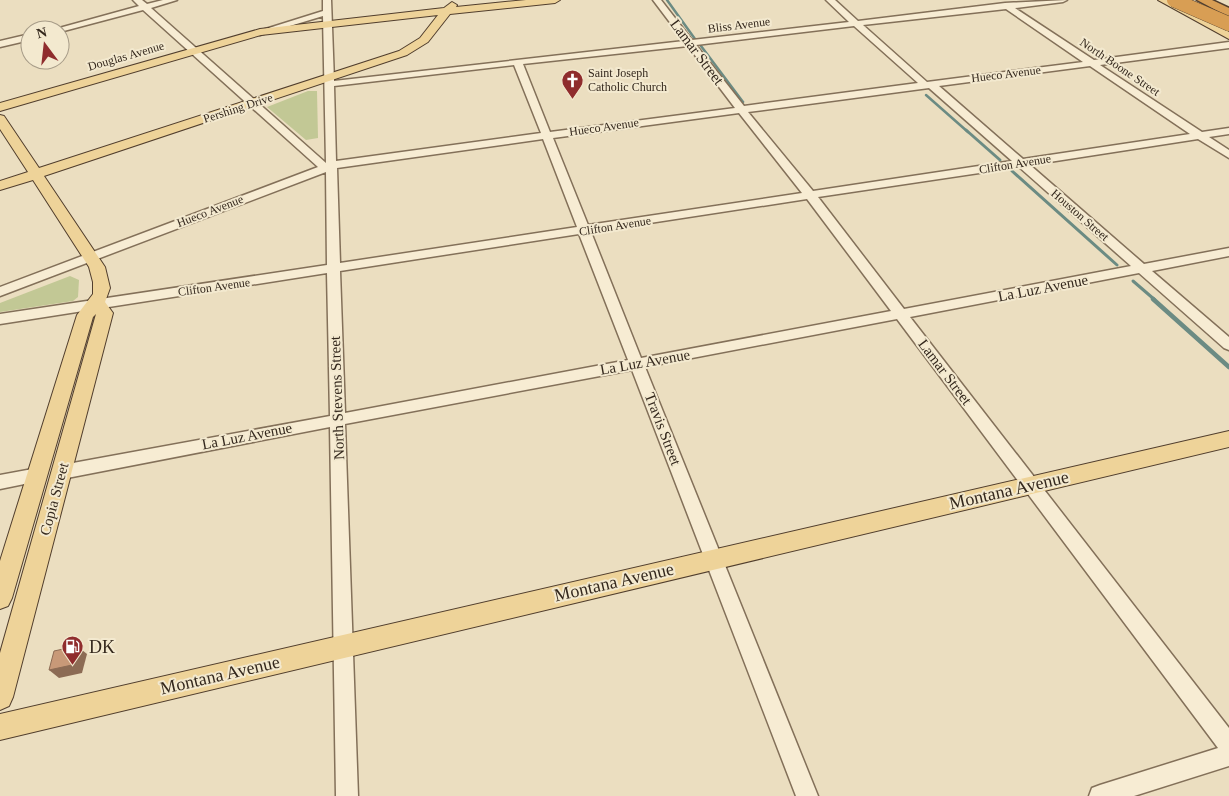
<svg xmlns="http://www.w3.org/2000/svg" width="1229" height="796" font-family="'Times New Roman',serif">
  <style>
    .green { fill: #c2c895 }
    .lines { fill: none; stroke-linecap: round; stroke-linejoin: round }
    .stream-far2 { stroke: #6b8b83; stroke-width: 2.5 }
    .stream-far1 { stroke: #6b8b83; stroke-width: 3 }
    .stream { stroke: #6b8b83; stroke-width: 4.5 }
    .minor-casing { stroke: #837059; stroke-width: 3 }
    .major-casing { stroke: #513e2d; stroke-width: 2 }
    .highway-casing { stroke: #513e2d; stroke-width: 3 }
    .minor { fill: #f7ecd3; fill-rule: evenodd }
    .major { fill: #eed399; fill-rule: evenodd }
    .highway { fill: #d89e54; fill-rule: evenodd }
    .highway-bridge-casing { stroke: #513e2d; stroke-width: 15; stroke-linecap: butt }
    .highway-bridge { stroke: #d89e54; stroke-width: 14 }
    .shaded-wall { fill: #8c6b54 }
    .building { fill: #c89978; stroke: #8c6b54 }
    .labels { text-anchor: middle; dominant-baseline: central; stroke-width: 4; stroke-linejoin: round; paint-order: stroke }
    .far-street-label { font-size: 12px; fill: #34281d; stroke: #f3e9cf }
    .far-poi-label { font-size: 12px; fill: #34281d; stroke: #f3e9cf; text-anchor: start }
    .street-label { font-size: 15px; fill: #34281d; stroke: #f3e9cf }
    .near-street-label { font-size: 18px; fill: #34281d; stroke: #f3e9cf }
    .near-poi-label { font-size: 18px; fill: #34281d; stroke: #f3e9cf; text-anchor: start }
  </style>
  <rect width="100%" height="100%" fill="#ebdec0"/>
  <g class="green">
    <polygon points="308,91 317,91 318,138 306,140 267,107"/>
    <polygon points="70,276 79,280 78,297 73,301 0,312 0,303"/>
  </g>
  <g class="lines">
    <g class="stream-far2">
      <polyline points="667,0 695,39"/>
      <polyline points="701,46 743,102"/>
      <polyline points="926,95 968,132"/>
    </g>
    <g class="stream-far1">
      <polyline points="966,130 1000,160"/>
      <polyline points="1012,171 1117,265"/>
      <polyline points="1133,281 1155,300"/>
    </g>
    <polyline class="stream" points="1153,299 1229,367"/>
    <defs>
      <g id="minor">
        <path d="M133 0H142L147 4 163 0H177L151 8 326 163 323 16 260 35 256 32 323 11V0H331L334 81 684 41 653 0H661L692 40 849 22 826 0H835L858 21 1005 3 1067 0 1063 2 1015 8 1094 60 1229 42V48L1100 65 1202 132 1229 128V134L1209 137 1229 150V158L1198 139 1030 165 1144 264 1229 248V256L1152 271 1229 337V350L1224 348 1139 273 910 317 1229 728V766L1134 796H1089L1092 788 1100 785 1218 748 897 319 645 367 818 796H796L632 370 345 424 358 796H336L330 427 62 479 56 477 54 472 56 467 62 465 330 416 327 273 0 324V314L327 265 326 172 0 296V287L318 167 143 10 60 32 52 30 139 6ZM1006 9 1083 62 927 82 863 25ZM854 26 918 83 744 106 696 45ZM688 46 735 108 550 132 523 64ZM514 65 541 133 336 161 334 86ZM1090 66 1190 134 1023 159 939 86ZM929 88 1012 161 813 191 748 112ZM739 113 802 193 588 225 553 138ZM543 139 577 227 340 263 337 168ZM1019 167 1131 266 904 309 818 197ZM807 199 891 311 641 358 591 232ZM579 234 628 360 345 413 340 271Z"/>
        <polygon points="30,34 30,40 0,47 0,41"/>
        <polygon points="38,468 44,470 46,475 44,480 0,489 0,475"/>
      </g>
      <g id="major">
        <polygon points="526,0 560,0 555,3 450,14 428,42 407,55 44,176 105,267 110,288 105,302 113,313 13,697 9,706 0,710 0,653 96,314 93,317 12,598 8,606 0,609 0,561 77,315 93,294 93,282 89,267 33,180 0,190 0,181 28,172 0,129 0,115 4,116 39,168 399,51 420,38 438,15 261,35 0,111 0,103 260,29 444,8 452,2 457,5 456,7"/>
        <polygon points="1158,0 1170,0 1229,32 1229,39"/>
        <polygon points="1229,431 1229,447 0,740 0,714"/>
      </g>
      <polygon id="highway" points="1197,0 1212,0 1229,8 1229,17"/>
    </defs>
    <use href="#minor" class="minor-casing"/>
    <use href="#major" class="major-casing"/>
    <use href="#highway" class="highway-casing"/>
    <use href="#minor" class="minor"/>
    <use href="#major" class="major"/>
    <use href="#highway" class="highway"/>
    <defs>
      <polyline id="highway-bridge" points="1174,0 1229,24"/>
    </defs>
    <use href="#highway-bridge" class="highway-bridge-casing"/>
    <use href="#highway-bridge" class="highway-bridge"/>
  </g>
  <polygon class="shaded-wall" points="77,646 87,654 82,673 59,678 49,670"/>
  <polygon class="building" points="77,646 72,665 49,670 54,651"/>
  <defs>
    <symbol id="church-pin" viewBox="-11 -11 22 30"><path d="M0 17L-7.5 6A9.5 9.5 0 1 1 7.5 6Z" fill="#8f2c2d" stroke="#f3e9cf"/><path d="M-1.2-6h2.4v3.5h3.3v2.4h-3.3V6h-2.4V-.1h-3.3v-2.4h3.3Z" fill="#fff"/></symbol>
    <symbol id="fuel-pin" viewBox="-11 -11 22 30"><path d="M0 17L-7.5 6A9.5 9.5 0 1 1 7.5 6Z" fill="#8f2c2d" stroke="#f3e9cf"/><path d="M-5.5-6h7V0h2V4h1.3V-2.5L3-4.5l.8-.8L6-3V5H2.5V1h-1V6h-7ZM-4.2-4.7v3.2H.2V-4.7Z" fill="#fff"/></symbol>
  </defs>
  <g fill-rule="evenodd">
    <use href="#church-pin" x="560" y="68" width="25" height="34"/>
    <use href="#fuel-pin" x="60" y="634" width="25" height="34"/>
  </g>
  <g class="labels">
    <g class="far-street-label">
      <text transform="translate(739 25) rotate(-7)">Bliss Avenue</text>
      <text transform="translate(126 56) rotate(-16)">Douglas Avenue</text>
      <text transform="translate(1120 67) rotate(34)">North Boone Street</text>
      <text transform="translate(1006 74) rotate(-7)">Hueco Avenue</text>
      <text transform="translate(238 108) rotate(-18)">Pershing Drive</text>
      <text transform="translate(604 127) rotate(-8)">Hueco Avenue</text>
      <text transform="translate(1015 164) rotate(-9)">Clifton Avenue</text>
      <text transform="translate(210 211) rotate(-21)">Hueco Avenue</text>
      <text transform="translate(1080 215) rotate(41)">Houston Street</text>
      <text transform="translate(615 226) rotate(-9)">Clifton Avenue</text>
      <text transform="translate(214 287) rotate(-8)">Clifton Avenue</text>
    </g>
    <g class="far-poi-label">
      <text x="588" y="73">Saint Joseph<tspan x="588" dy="14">Catholic Church</tspan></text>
    </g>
    <g class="street-label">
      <text transform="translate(697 52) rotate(53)">Lamar Street</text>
      <text transform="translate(1043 288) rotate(-11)">La Luz Avenue</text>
      <text transform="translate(645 362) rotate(-10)">La Luz Avenue</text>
      <text transform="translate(945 372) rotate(53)">Lamar Street</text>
      <text transform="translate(337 398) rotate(-92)">North Stevens Street</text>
      <text transform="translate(663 429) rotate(69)">Travis Street</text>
      <text transform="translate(247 436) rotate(-11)">La Luz Avenue</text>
      <text transform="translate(54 499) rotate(-75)">Copia Street</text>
    </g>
    <g class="near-street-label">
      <text transform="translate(1009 490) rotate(-13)">Montana Avenue</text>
      <text transform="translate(614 582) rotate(-13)">Montana Avenue</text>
      <text transform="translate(220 675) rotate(-13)">Montana Avenue</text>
    </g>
    <g class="near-poi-label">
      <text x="89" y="647">DK</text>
    </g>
  </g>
  <g transform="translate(45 45) rotate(345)"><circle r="24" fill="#f3e9cf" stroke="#a79c88"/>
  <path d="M0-4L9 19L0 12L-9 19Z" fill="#8f2c2d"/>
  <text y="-8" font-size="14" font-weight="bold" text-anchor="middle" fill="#34281d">N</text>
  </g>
</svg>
